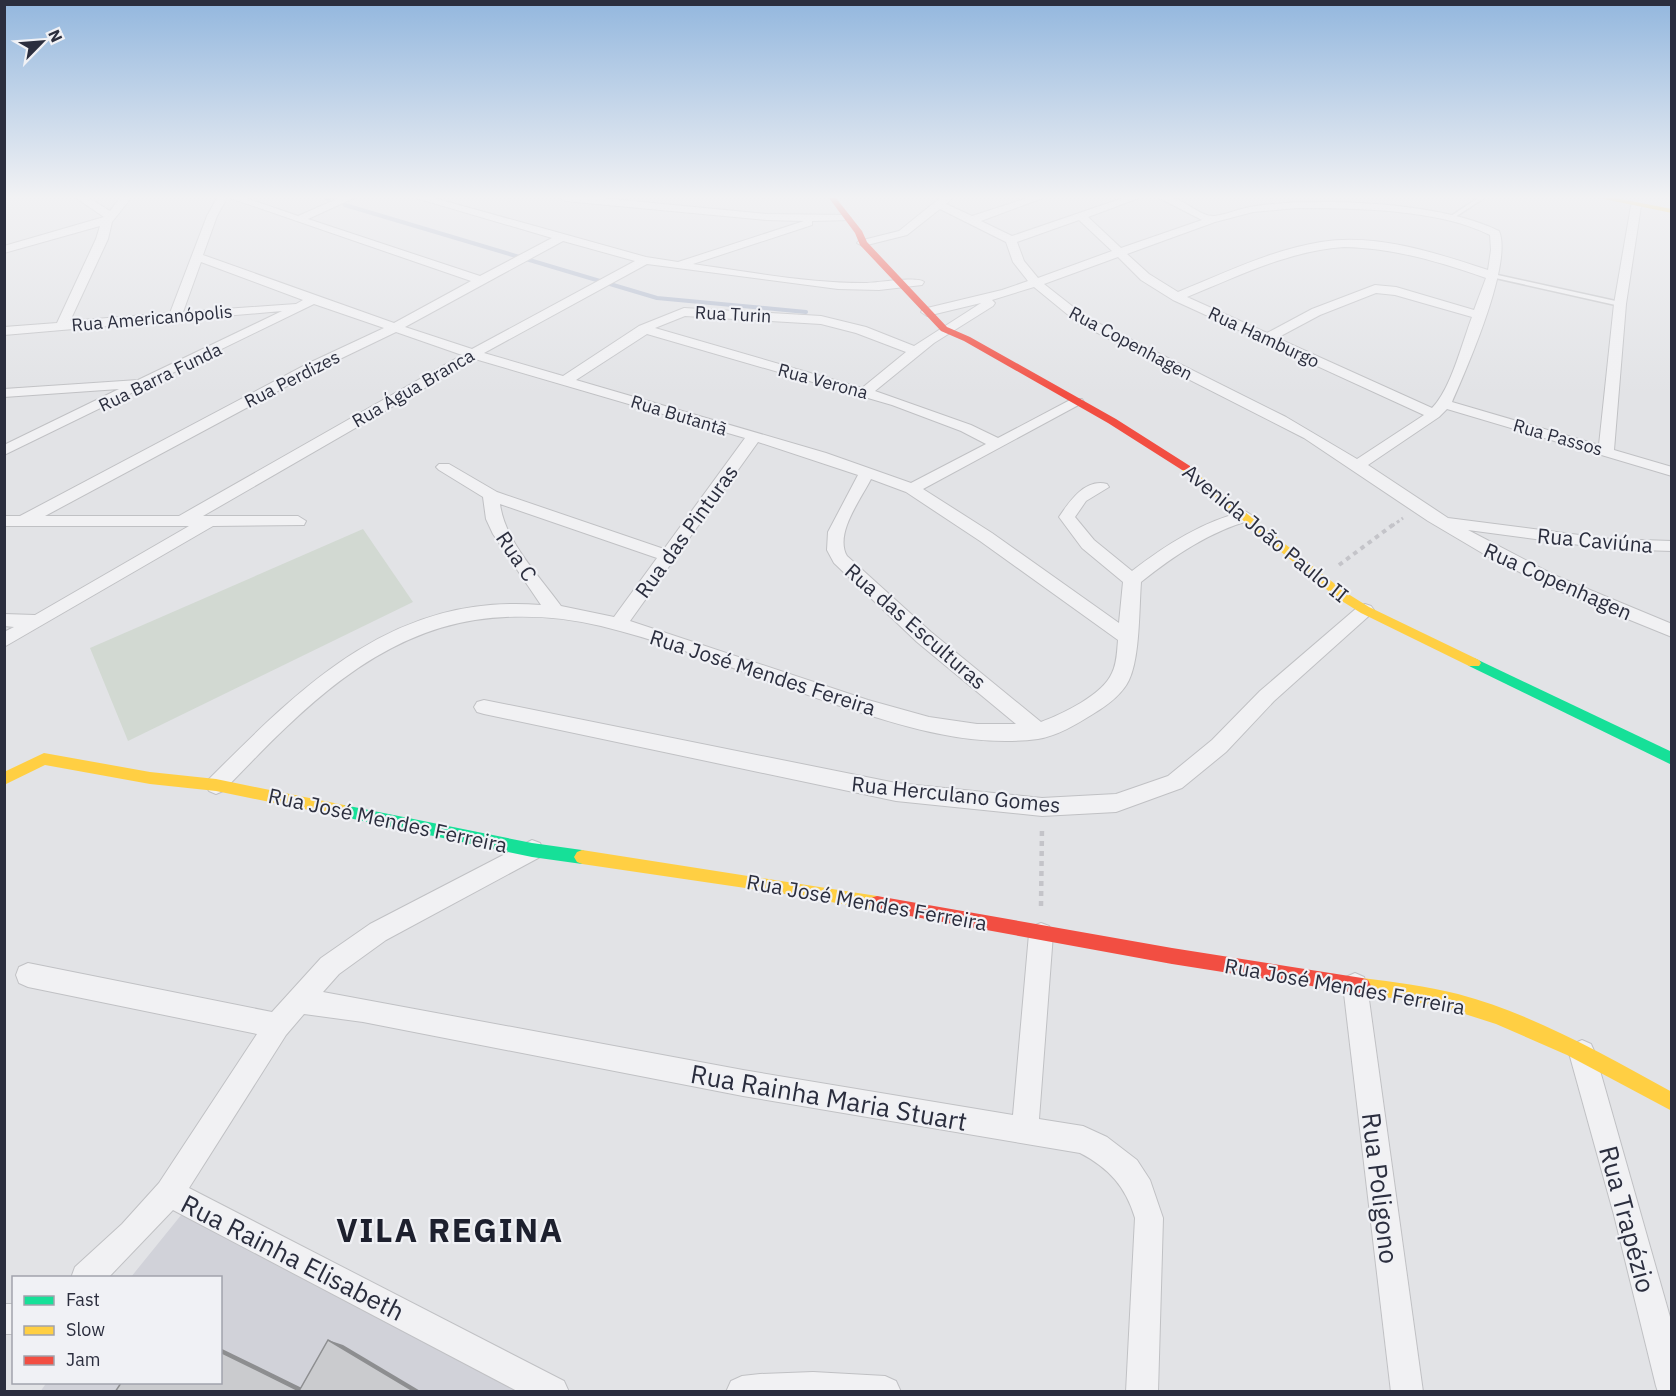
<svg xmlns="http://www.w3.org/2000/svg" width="1676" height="1396" font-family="'IBM Plex Sans',sans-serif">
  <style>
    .built { fill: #d1d2d9 }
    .green { fill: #d2d9d2 }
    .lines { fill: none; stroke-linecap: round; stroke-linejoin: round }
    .stream { stroke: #b3bcce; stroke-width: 4 }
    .lane-casing { stroke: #c0c1c4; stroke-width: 3 }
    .street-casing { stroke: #c0c1c4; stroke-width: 2 }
    .path-far2 { stroke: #c4c4c9; stroke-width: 3; stroke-dasharray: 3 3; stroke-linecap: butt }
    .path-far1 { stroke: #c4c4c9; stroke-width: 4; stroke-dasharray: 4.5 4.5; stroke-linecap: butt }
    .path { stroke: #c4c4c9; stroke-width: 4.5; stroke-dasharray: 5 5; stroke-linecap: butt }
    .lane { fill: #f1f1f3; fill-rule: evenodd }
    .street { fill: #f1f1f3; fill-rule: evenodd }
    .fast { fill: #16e098; fill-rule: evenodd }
    .slow { fill: #ffcf43; fill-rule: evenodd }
    .jam { fill: #f24e42; fill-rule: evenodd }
    .shaded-wall { fill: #8d8e90 }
    .building { fill: #cacbce; stroke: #8d8e90; stroke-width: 1.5 }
    .labels { text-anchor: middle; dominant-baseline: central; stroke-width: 4.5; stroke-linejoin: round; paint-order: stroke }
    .far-street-label { font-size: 18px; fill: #2b2e3e; stroke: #f0f1f5 }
    .street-label { font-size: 21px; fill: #2b2e3e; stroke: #f0f1f5 }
    .near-street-label { font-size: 26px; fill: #2b2e3e; stroke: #f0f1f5 }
    .near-district-label { font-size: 33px; font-weight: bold; letter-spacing: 1.5px; fill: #1d202e; stroke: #f0f1f5 }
  </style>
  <rect width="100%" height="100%" fill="#e2e3e6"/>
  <polygon class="built" points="186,1209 519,1392 40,1392 47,1382 220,1382 220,1278 131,1277"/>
  <polygon class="green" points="363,529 413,602 128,741 90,648"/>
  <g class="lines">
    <g class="stream">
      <polyline points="326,198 329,199"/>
      <polyline points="345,205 657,298 806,312"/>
    </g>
    <defs>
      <g id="lane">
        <polygon points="1478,198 1484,198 1452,219 1448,218"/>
        <polygon points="1493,274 1620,302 1623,304 1620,306 1491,277 1490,276"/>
      </g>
      <g id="street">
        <path d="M76 198H89L110 211 120 198H131L112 222 108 239 70 321 170 313 207 216 217 198H227L217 216 203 255 394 323 471 281 230 198H246L298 216 339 198H354L308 219 480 276 552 238 416 198H434L646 257 678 262 804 221 766 220 565 201 560 198H601L766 214 846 215 851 218 850 220 812 221V225L693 264C750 272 808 283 865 283 877 283 917 276 924 282L922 285 879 290 838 289 647 264 484 353 563 376 639 326 684 308 821 316 866 327 914 346 981 303 927 316 921 312 923 309 1002 290 1028 281 1013 262 1006 242 940 209 907 235 863 246 857 243 859 241 899 231 940 198H952L946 204 972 216 1027 198H1043L981 221 1012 236 1123 198H1139L1088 217 1121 248 1202 220 1159 198C1163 198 1169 197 1173 198 1186 201 1201 217 1215 216 1228 214 1241 208 1255 206 1320 197 1441 202 1499 231 1513 263 1467 368 1452 402L1599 445 1614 304 1631 206 1632 204H1640L1641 206 1626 304 1614 450 1672 467V476L1447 409 1439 417 1368 465 1448 518 1610 539 1672 541V551L1610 549 1468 530 1554 575 1672 624V637L1566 594 1494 560 1428 521 1304 438 1078 323 1034 287 992 300 995 303 993 306 934 343 875 391 971 425 998 438 1072 399H1082L1084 402 923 489 992 533 1119 623 1123 582 1082 548 1059 517C1069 502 1085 478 1107 484L1109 487 1086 501 1075 517 1094 540 1132 571C1167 544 1202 522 1245 511L1253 516 1251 520C1209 532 1175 555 1141 582 1139 609 1140 657 1129 680 1122 695 1106 706 1093 714 1077 724 1057 736 1038 739 969 748 902 726 837 705 759 679 682 646 601 626 560 616 516 614 475 620 368 637 295 717 223 791L216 794 209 791 205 785 209 779C304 684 394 593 541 605L493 534 486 519 483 497 439 470 436 467 439 464H449L497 492 664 549 745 438 475 359 203 516H298L306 521 304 525 213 526 4 647V632L14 627 4 626V614L35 615 189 526H4V516H20L309 363 384 328 314 304 4 455V445L119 389 4 397V389L138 380 282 311 4 335V327L57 323 96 239 100 226 4 253V246L104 217ZM1297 208C1354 208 1439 209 1490 235L1491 250 1488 270C1436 253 1377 233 1321 242 1271 250 1225 273 1178 292L1149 274 1127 254 1215 222 1253 212ZM1079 220 1112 251 1038 278 1024 261 1017 242ZM563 241 635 261 472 349 405 327ZM1344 247C1394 248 1440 262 1486 278L1474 310 1396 287 1375 285 1312 309 1267 333 1187 297C1239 276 1288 251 1344 247ZM1118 257 1141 280 1173 300 1424 415 1357 459 1286 417 1086 317 1044 284ZM201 262 303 300 296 304 183 312ZM1376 293 1395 295 1472 317C1462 343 1451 389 1432 408L1277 338 1320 315ZM685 316 821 324 856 333 906 352 862 388 655 328ZM396 332 462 355 179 516H45L319 369ZM647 334 892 405 961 431 986 444 911 483 826 453 576 380ZM758 442 858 475 828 532 827 550 834 563 917 642 1016 724H977L929 717 868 700 630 621ZM871 479 906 492 980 541 1118 640C1117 651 1117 663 1112 673 1103 695 1062 714 1041 722L931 632 847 556C834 534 861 499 871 479ZM500 504 657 558 614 617 561 606C539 575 505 542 500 504Z"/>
        <polygon points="1365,604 1371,606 1374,610 1371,614 1274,701 1226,752 1182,788 1116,812 1042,816 896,801 484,714 477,712 474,707 477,702 484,700 896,783 1042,798 1116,794 1168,776 1212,740 1260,691 1359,606"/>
        <path d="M532 840 540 843 543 850 540 857 386 940 339 974 323 992 743 1070 1013 1115 1029 934 1033 926 1041 923 1049 926 1053 934 1039 1119 1083 1126 1107 1137 1137 1160 1150 1180 1163 1218 1158 1392H1126L1135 1218C1126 1187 1109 1168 1080 1153L743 1096 363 1022 304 1014 286 1035 189 1188 564 1381 569 1392H519L173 1210 108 1278H71L75 1267 122 1224 159 1183 257 1034 28 987 19 983 16 975 19 967 28 963 272 1012 321 958 370 924Z"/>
        <polygon points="1355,973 1364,977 1367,985 1423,1392 1391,1392 1343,985 1346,977"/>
        <polygon points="1582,1040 1591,1044 1595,1053 1672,1324 1672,1392 1658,1392 1656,1386 1614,1215 1569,1053 1573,1044"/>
        <rect x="4" y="1304" width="10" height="30"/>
        <polygon points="813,1372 885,1376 896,1381 901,1392 726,1392 731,1381 742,1376 760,1374"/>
      </g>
    </defs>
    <use href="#lane" class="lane-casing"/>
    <use href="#street" class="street-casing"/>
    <polyline class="path-far2" points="1392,526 1403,518"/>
    <polyline class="path-far1" points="1339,565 1394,524"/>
    <polyline class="path" points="1041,906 1042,827"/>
    <use href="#lane" class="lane"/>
    <use href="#street" class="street"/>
    <g class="fast">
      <polygon points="1474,658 1672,752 1672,765 1469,666 1467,663"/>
      <polygon points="344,805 532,843 582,850 587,852 590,857 587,862 582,864 532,857 344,817 339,815 337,811 339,807"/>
    </g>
    <g class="slow">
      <polygon points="1599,198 1615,198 1672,209 1672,213"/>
      <polygon points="1186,465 1345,592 1369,607 1479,660 1481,663 1479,666 1469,666 1361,613 1337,598 1182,470 1182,466"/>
      <polygon points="44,753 150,772 216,779 344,805 349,807 351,811 349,815 344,817 216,791 150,784 45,765 4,785 4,772"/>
      <polygon points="582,850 877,896 883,898 885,903 883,908 877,910 779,893 582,864 577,862 574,857 577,852"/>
      <path d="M1362 978C1394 982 1426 986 1458 994 1533 1014 1603 1054 1672 1092V1111L1567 1055 1496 1024 1443 1007 1356 992 1353 986 1356 980Z"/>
    </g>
    <g class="jam">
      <polygon points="829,198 836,198 862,231 867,242 947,327 970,337 1116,419 1190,466 1190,470 1182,470 1108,423 964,341 941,331 860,245 855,233"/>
      <polygon points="877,896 1172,948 1362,978 1368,980 1371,986 1368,992 1362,994 1172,964 877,910 871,908 869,903 871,898"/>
    </g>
  </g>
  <g class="shaded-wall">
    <polygon points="328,1340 343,1345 422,1392 415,1392"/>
    <polygon points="220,1348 310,1392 299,1391 220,1352"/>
  </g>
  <polygon class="building" points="328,1340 415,1392 115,1392 121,1383 220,1383 220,1352 299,1391"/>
  <linearGradient id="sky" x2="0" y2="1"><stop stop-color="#93b7de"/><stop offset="0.5" stop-color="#f2f2f4"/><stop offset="1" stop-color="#f2f2f4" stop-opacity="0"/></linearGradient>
  <rect width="1676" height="394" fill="url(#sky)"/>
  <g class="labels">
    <g class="far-street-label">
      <text transform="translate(733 314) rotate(3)">Rua Turin</text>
      <text transform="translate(152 318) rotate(-5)">Rua Americanópolis</text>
      <text transform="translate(1264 337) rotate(25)">Rua Hamburgo</text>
      <text transform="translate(1131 343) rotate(28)">Rua Copenhagen</text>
      <text transform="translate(160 377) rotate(-26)">Rua Barra Funda</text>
      <text transform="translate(292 379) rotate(-27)">Rua Perdizes</text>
      <text transform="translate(823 381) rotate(15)">Rua Verona</text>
      <text transform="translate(413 388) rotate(-30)">Rua Água Branca</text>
      <text transform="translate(679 415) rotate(17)">Rua Butantã</text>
      <text transform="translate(1558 437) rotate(16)">Rua Passos</text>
    </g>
    <g class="street-label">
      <text transform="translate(686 531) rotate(-54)">Rua das Pinturas</text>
      <text transform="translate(1266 533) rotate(39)">Avenida João Paulo II</text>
      <text transform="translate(1595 540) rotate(5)">Rua Caviúna</text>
      <text transform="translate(517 556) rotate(56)">Rua C</text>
      <text transform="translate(1558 581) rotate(24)">Rua Copenhagen</text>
      <text transform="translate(916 626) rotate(41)">Rua das Esculturas</text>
      <text transform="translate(763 672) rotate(18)">Rua José Mendes Fereira</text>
      <text transform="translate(956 794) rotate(6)">Rua Herculano Gomes</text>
      <text transform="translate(388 820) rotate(12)">Rua José Mendes Ferreira</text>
      <text transform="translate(867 902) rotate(10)">Rua José Mendes Ferreira</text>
      <text transform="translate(1345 986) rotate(10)">Rua José Mendes Ferreira</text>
    </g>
    <g class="near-street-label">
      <text transform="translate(829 1097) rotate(10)">Rua Rainha Maria Stuart</text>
      <text transform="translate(1381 1188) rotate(83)">Rua Poligono</text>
      <text transform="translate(1628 1219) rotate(75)">Rua Trapézio</text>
      <text transform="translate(293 1257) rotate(27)">Rua Rainha Elisabeth</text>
    </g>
    <g class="near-district-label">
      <text x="450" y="1229">VILA REGINA</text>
    </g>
  </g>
  <rect width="1676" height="1396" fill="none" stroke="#2b2e3e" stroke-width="12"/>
  <rect x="12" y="1276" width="210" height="108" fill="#f0f1f5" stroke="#a1a3ac" stroke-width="1.5"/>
  <rect x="24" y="1296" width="30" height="9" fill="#16e098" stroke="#a1a3ac" stroke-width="1.5"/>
  <text x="66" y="1306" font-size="18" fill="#2b2e3e">Fast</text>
  <rect x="24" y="1326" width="30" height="9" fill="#ffcf43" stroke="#a1a3ac" stroke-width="1.5"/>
  <text x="66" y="1336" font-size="18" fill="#2b2e3e">Slow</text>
  <rect x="24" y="1356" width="30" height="9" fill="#f24e42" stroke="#a1a3ac" stroke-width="1.5"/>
  <text x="66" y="1366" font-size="18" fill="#2b2e3e">Jam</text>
  <g transform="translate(42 42) rotate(65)" stroke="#f0f1f5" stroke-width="4.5" paint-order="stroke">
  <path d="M0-4.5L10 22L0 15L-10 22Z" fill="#2b2e3e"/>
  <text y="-9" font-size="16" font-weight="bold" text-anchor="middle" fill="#2b2e3e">N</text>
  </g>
</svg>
